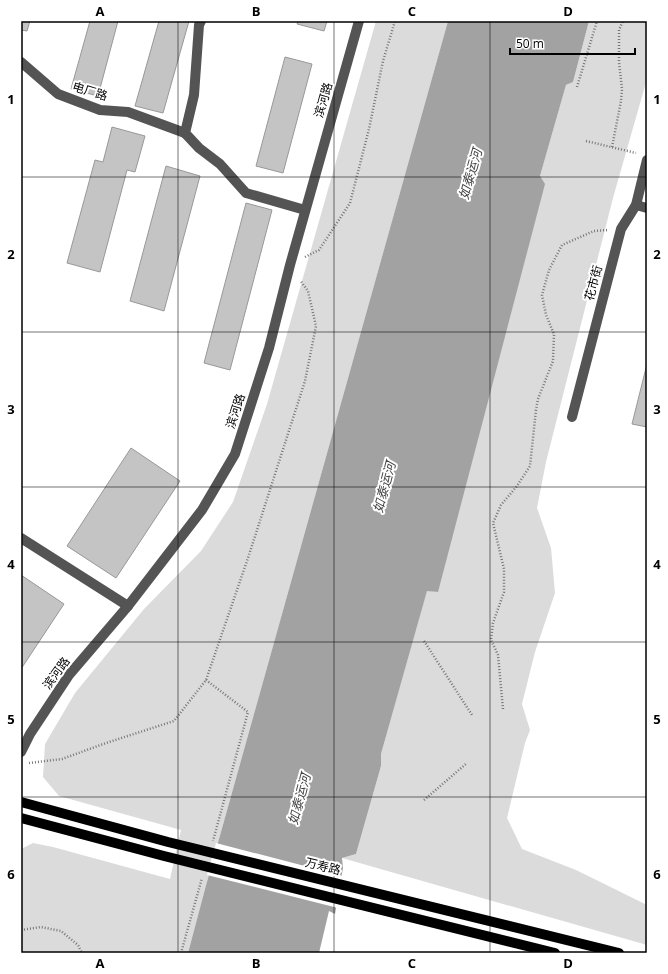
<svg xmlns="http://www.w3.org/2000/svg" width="668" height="974" font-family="'Open Sans','Noto Sans SC',sans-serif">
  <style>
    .green { fill: #dbdbdb }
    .water { fill: #a2a2a2 }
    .pier { fill: #fff }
    .building { fill: #c4c4c4; stroke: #989898 }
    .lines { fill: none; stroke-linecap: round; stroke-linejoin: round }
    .path { stroke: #767676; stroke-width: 2.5; stroke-dasharray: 1 2; stroke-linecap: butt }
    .minor { stroke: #545454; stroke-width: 10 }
    .major { stroke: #000; stroke-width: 10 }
    .grid { fill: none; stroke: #000; stroke-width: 1; stroke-opacity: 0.55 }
    .labels { text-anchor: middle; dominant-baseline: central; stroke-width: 4; stroke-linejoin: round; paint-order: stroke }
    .street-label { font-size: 12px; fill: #000; stroke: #fff }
    .water-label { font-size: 13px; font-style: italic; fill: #434343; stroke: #fff }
    .neatline { fill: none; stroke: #000; stroke-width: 1.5 }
    .grid-label { font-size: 13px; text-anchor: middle; font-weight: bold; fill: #000 }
  </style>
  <rect width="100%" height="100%" fill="#fff"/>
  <g class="green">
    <polygon points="376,21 448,21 205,889 188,953 21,953 21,849 33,843 53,847 170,879 181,830 59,796 43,777 45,744 75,693 144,609 201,551 233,502 267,404"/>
    <polygon points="589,21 647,21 647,79 613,198 546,462 537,508 551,548 555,593 535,652 522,704 530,730 525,743 507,818 522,849 576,870 647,905 647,945 342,858 356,854 381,766 381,754 427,590 437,592 540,176 566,85 573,82"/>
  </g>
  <polygon class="water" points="448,21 589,21 573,82 566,85 540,176 545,184 438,592 427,591 381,754 381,766 356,854 342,858 343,868 335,914 329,911 319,953 188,953 205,889"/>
  <polygon class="pier" points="216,843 343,876 338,908 207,875"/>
  <g class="building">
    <polygon points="21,21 30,21 27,31 21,30"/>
    <polygon points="90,21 118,21 98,96 71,89"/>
    <polygon points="159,21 189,21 163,113 135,106"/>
    <polygon points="298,21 327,21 324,31 297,24"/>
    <polygon points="285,57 312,64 283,173 256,166"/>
    <polygon points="112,127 145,136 135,172 127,170 100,272 67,263 95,160 103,162"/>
    <polygon points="166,166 200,176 164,311 130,301"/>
    <polygon points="246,203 272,210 230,370 204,363"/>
    <polygon points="647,364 647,427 632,424"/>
    <polygon points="131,448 180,481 116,578 67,546"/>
    <polygon points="21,575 64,604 21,669"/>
  </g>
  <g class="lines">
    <g class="path">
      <polyline points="577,87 597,21"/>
      <polyline points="586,141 636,153"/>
      <polyline points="612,147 621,101 622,89 619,62 619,30 623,21"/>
      <polyline points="305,257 319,250 350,203 369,129 383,61 395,21"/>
      <polyline points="424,641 472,715"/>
      <polyline points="206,680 248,712 213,841"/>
      <polyline points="503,709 498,655 491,640 493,623 504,592 504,569 493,523 501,505 517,486 530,466 536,410 538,399 553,361 554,334 546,315 542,295 549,270 562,245 594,231 608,230"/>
      <polyline points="29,763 62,759 106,743 174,721 206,680 248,558 305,381 316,326 308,291 300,280"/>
      <polyline points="424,800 467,763"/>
      <polyline points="21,930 41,927 61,931 78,945 82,953"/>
      <polyline points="181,953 202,878"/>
    </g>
    <g class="minor">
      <polyline points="201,21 199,25 194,95 185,133 199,148 220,164 246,193 305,210"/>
      <polyline points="21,62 58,94 100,110 128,112 185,133"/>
      <polyline points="636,205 647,208"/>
      <polyline points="572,417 621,229 636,205 647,160"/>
      <polyline points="21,538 128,606"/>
      <polyline points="21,752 30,734 69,675 128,606 202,510 235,454 269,348 290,265 359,21"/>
    </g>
    <g class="major">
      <polyline points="21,802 168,842 619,953"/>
      <polyline points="21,818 164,856 555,953"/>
    </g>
  </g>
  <path class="grid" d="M178 21V953M334 21V953M490 21V953M21 177H647M21 332H647M21 487H647M21 642H647M21 797H647"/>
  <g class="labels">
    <g class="street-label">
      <text transform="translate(90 91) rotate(17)">电厂路</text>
      <text transform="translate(323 100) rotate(-74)">滨河路</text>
      <text transform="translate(593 283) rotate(-75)">花市街</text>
      <text transform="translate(235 411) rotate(-72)">滨河路</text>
      <text transform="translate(56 673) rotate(-54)">滨河路</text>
      <text transform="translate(323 866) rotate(14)">万寿路</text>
    </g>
    <g class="water-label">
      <text transform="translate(470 174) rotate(-74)">如泰运河</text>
      <text transform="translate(384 487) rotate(-75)">如泰运河</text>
      <text transform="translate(299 799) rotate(-75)">如泰运河</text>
    </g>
  </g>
  <rect width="668" height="974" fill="none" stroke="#ffffff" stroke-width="44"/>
  <path d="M510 48v6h125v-6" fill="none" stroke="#000000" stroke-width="2"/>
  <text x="516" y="48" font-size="12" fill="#000000" stroke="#ffffff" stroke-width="3" paint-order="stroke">50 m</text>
  <rect x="22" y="22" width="624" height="930" class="neatline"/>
  <g class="grid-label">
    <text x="100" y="16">A</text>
    <text x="256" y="16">B</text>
    <text x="412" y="16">C</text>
    <text x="568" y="16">D</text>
    <text x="11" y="104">1</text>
    <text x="657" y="104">1</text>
    <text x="11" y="259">2</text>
    <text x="657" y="259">2</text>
    <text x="11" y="414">3</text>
    <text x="657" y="414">3</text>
    <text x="11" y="569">4</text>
    <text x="657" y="569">4</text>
    <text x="11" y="724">5</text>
    <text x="657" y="724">5</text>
    <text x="11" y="879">6</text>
    <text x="657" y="879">6</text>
    <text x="100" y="968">A</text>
    <text x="256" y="968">B</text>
    <text x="412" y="968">C</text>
    <text x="568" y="968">D</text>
  </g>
</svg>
